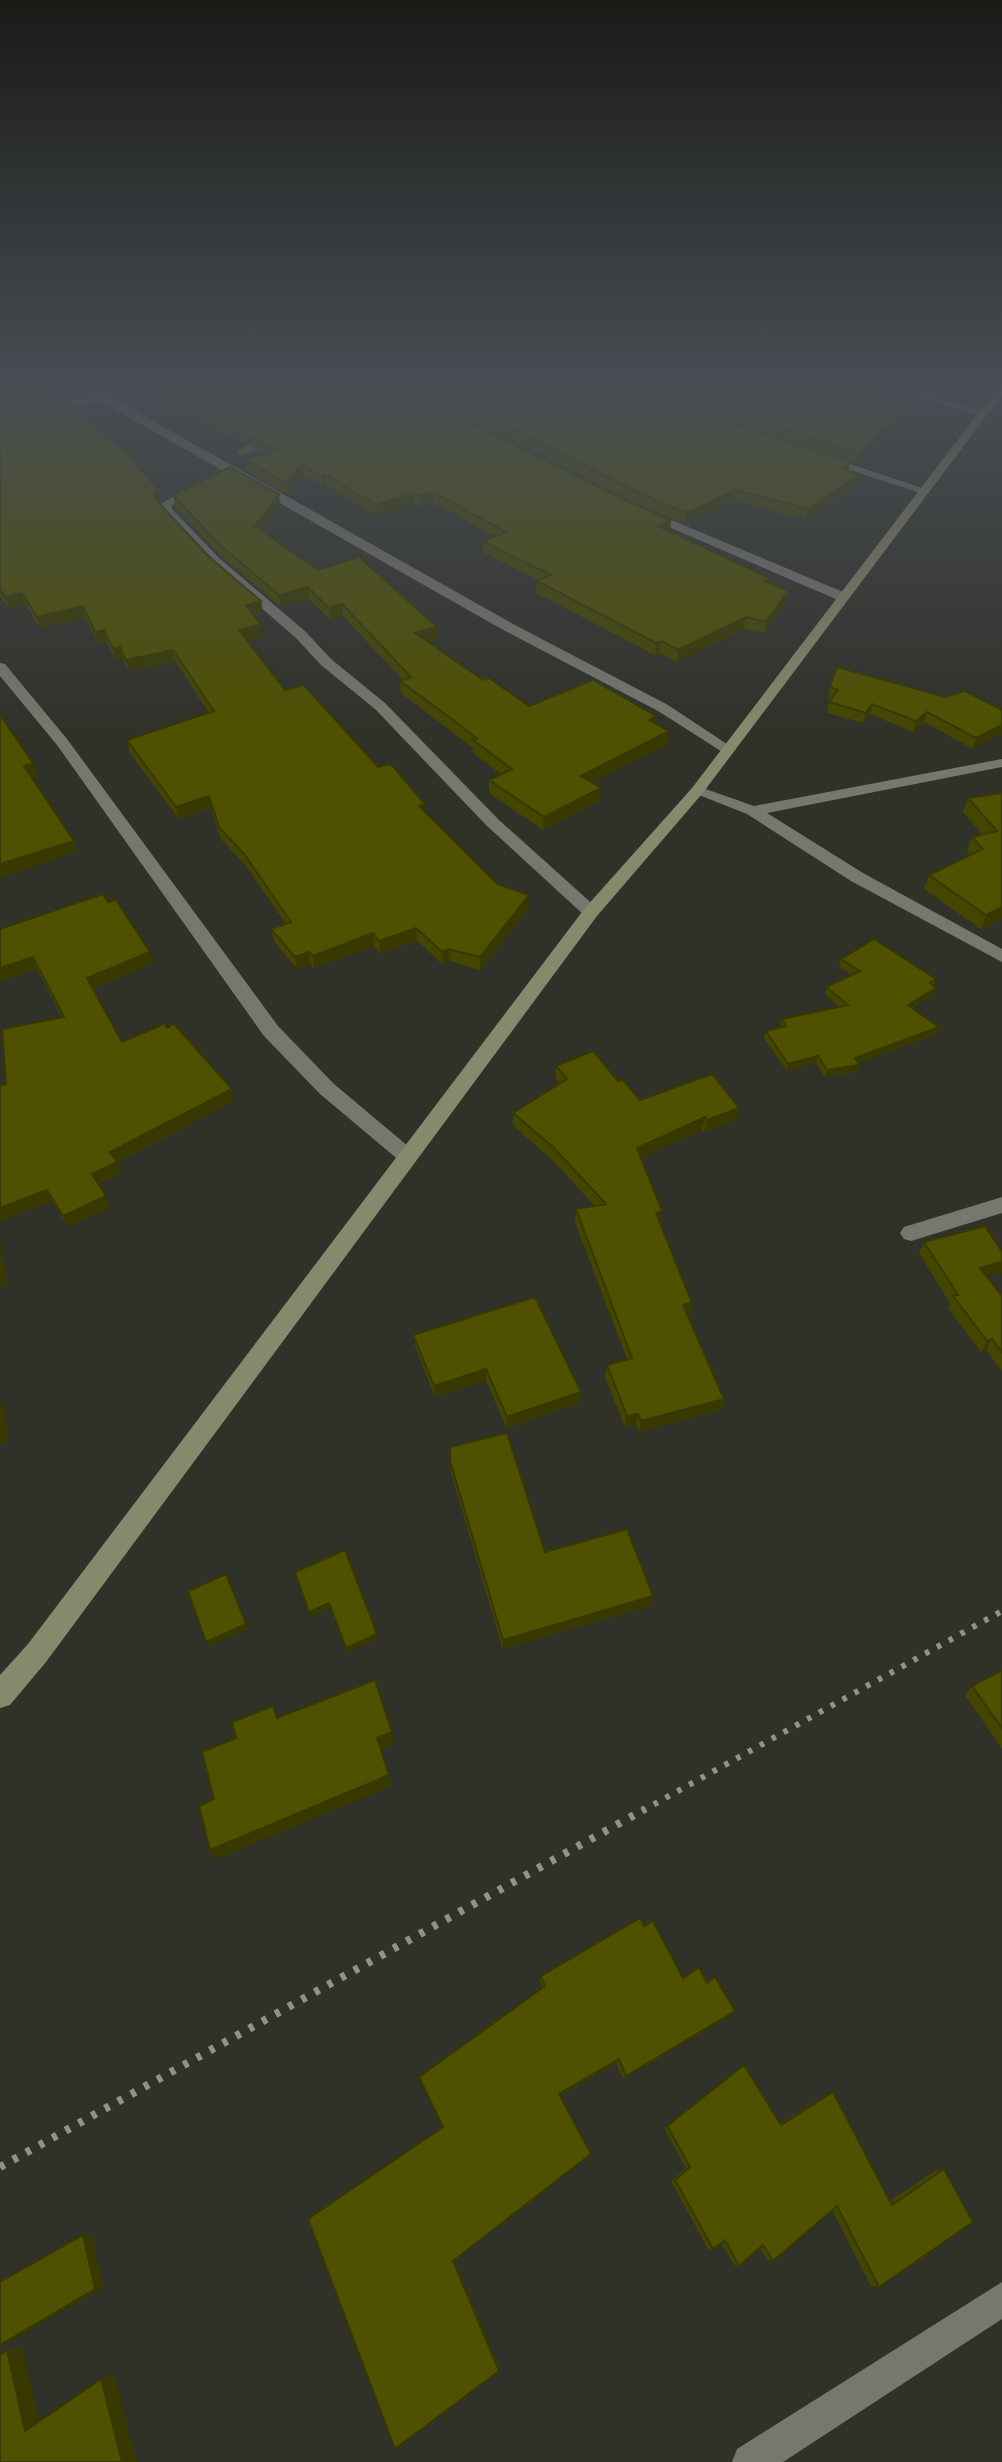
<svg xmlns="http://www.w3.org/2000/svg" width="1002" height="2462" font-family="Manrope,sans-serif">
  <style>
    .lines { fill: none; stroke-linecap: round; stroke-linejoin: round }
    .stream { stroke: #656821; stroke-width: 7 }
    .street { fill: #76776e; fill-rule: evenodd }
    .secondary { fill: #87896c; fill-rule: evenodd }
    .rail-far1 { stroke: #91928b; stroke-width: 6; stroke-dasharray: 4.5 9; stroke-linecap: butt }
    .rail { stroke: #91928b; stroke-width: 8; stroke-dasharray: 5 10; stroke-linecap: butt }
    .wall { fill: #444600 }
    .shaded-wall { fill: #373900 }
    .building { fill: #4f5100; stroke: #373900; stroke-width: 2 }
  </style>
  <rect width="100%" height="100%" fill="#303129"/>
  <g class="lines">
    <polyline class="stream" points="242,452 267,441"/>
    <g class="street">
      <polygon points="78,387 90,387 107,395 515,625 668,705 736,750 729,754 724,753 658,711 505,631 100,401 0,422 0,416 92,396"/>
      <polygon points="887,387 901,387 988,413 979,415"/>
      <polygon points="818,456 826,456 928,490 918,492 818,460"/>
      <polygon points="194,485 204,487 171,506 173,510 219,558 306,632 331,659 385,703 499,820 597,908 599,912 597,916 585,916 487,826 375,709 321,665 296,638 211,564 159,505"/>
      <polygon points="645,509 848,594 849,597 838,600 641,515 639,513"/>
      <polygon points="0,663 5,664 67,739 278,1026 334,1084 415,1152 418,1157 415,1162 401,1162 320,1094 264,1036 57,745 0,676"/>
      <polygon points="1002,759 1002,767 767,813 863,873 1002,949 1002,962 851,881 747,814 689,791 697,786 754,806"/>
      <polygon points="1002,1197 1002,1213 911,1241 904,1239 900,1233 904,1227"/>
      <polygon points="1002,2282 1002,2319 783,2462 732,2462 737,2449"/>
    </g>
    <polygon class="secondary" points="998,387 1002,387 1002,395 702,794 597,916 46,1662 10,1705 0,1708 0,1675 28,1644 585,908 692,788"/>
    <polyline class="rail-far1" points="642,1811 1002,1611"/>
    <polyline class="rail" points="0,2167 645,1809"/>
  </g>
  <g class="wall">
    <polygon points="0,387 83,387 85,395 25,408 74,409 158,489 160,500 159,502 263,612 254,615 263,637 247,640 285,690 425,804 426,813 497,884 529,907 480,970 450,961 442,964 417,940 380,954 374,946 314,968 311,964 297,969 274,941 271,929 286,924 246,866 221,839 211,808 179,819 130,753 127,740 209,713 176,662 129,671 123,659 116,661 107,642 98,644 86,618 40,628 25,604 9,608 0,596"/>
    <polygon points="95,387 387,387 627,501 671,520 669,532 770,583 788,591 786,603 764,633 744,629 677,662 659,653 655,655 536,593 537,581 538,580 483,552 483,541 494,536 433,503 420,507 414,504 377,516 327,486 324,487 302,475 288,494 247,471 246,460 265,454 193,416 187,417 137,391 116,397"/>
    <polygon points="391,387 646,387 733,424 824,453 742,426 648,387 895,387 894,392 883,403 900,420 856,463 850,461 848,470 860,474 858,485 806,520 734,501 685,524 636,504 488,428"/>
    <polygon points="173,495 280,506 262,531 318,570 437,627 438,639 428,642 483,680 529,706 656,716 655,723 668,744 592,782 600,801 543,830 489,793 489,780 501,774 473,753 473,748 464,741 401,693 400,681 403,680 343,616 331,620 309,599 281,607 221,556 175,507"/>
    <polygon points="830,687 945,697 1002,710 973,749 924,722 913,732 870,714 863,723 827,713 829,702 831,699 828,698"/>
    <polygon points="1002,793 1002,918 981,929 924,889 929,875 970,855 967,851 972,837 983,835 963,812 968,798"/>
    <polygon points="108,902 150,952 153,963 93,989 122,1042 234,1101 117,1162 121,1173 98,1184 106,1196 110,1207 68,1227 52,1201 0,1221 0,1086 6,1084 62,1017 37,969 0,981 0,929"/>
    <polygon points="841,959 936,979 933,986 936,988 933,995 912,1008 937,1034 858,1063 859,1065 857,1072 825,1077 816,1063 787,1071 764,1038 766,1031 781,1027 782,1019 840,1007 825,994 826,987 852,975 839,966"/>
    <polygon points="556,1066 618,1081 640,1100 739,1108 737,1120 704,1132 702,1130 641,1158 660,1223 692,1303 689,1315 687,1315 724,1399 721,1410 639,1432 636,1425 625,1427 605,1377 607,1365 627,1359 575,1222 576,1209 595,1206 552,1160 513,1125 513,1113 559,1083 556,1079"/>
    <polygon points="924,1242 1002,1272 986,1276 1002,1296 1002,1371 986,1350 981,1352 948,1308 950,1303 919,1253"/>
    <polygon points="413,1335 581,1392 580,1403 507,1428 486,1381 435,1397 415,1346"/>
    <polygon points="450,1461 545,1552 653,1596 650,1606 503,1649 451,1473"/>
    <polygon points="1002,1670 1002,1749 965,1695 972,1686"/>
    <polygon points="644,1926 683,1978 707,1983 735,2011 730,2016 623,2079 616,2063 560,2096 454,2260 499,2367 499,2371 395,2449 443,2127 543,1988 540,1982 541,1976"/>
    <polygon points="740,2068 780,2124 826,2095 833,2092 890,2201 935,2171 944,2169 879,2287 871,2286 832,2210 773,2261 767,2260 760,2248 739,2266 734,2265 721,2243 713,2249 708,2249 671,2181 686,2168 664,2128"/>
  </g>
  <g class="shaded-wall">
    <polygon points="73,387 83,387 85,395 0,414 0,403"/>
    <polygon points="114,387 136,387 137,391 116,397"/>
    <polygon points="891,387 895,387 894,392 874,412 876,401"/>
    <polygon points="72,399 74,409 64,401"/>
    <polygon points="191,405 193,416 187,417 185,407"/>
    <polygon points="903,409 900,420 856,463 858,453"/>
    <polygon points="850,461 848,472 842,469"/>
    <polygon points="301,464 302,475 288,494 287,483"/>
    <polygon points="860,474 858,485 806,520 808,509"/>
    <polygon points="326,475 327,486 324,487 322,476"/>
    <polygon points="158,489 160,500 156,504 154,493"/>
    <polygon points="736,490 734,501 685,524 686,513"/>
    <polygon points="433,492 433,503 420,507 420,496"/>
    <polygon points="414,493 414,504 377,516 376,505"/>
    <polygon points="279,494 280,506 257,538 255,526"/>
    <polygon points="671,520 670,531 657,538 658,526"/>
    <polygon points="308,587 309,599 281,607 279,595"/>
    <polygon points="788,591 786,603 764,633 766,622"/>
    <polygon points="22,593 25,604 9,608 5,597"/>
    <polygon points="261,601 263,612 248,617 246,605"/>
    <polygon points="342,604 343,616 331,620 329,608"/>
    <polygon points="83,606 86,618 40,628 37,617"/>
    <polygon points="746,617 744,629 677,662 678,650"/>
    <polygon points="261,625 263,637 241,642 239,630"/>
    <polygon points="437,627 438,639 415,645 415,633"/>
    <polygon points="104,630 107,642 98,644 95,632"/>
    <polygon points="661,641 659,653 655,655 656,643"/>
    <polygon points="120,647 123,659 116,661 113,649"/>
    <polygon points="173,650 176,662 129,671 126,660"/>
    <polygon points="872,704 870,714 863,723 866,713"/>
    <polygon points="927,712 924,722 913,732 916,721"/>
    <polygon points="656,716 655,729 649,720"/>
    <polygon points="1002,725 1002,733 973,749 976,738"/>
    <polygon points="669,731 668,744 580,788 581,776"/>
    <polygon points="33,763 37,775 28,778 24,766"/>
    <polygon points="601,788 600,801 543,830 544,817"/>
    <polygon points="209,796 211,808 179,819 176,807"/>
    <polygon points="425,804 426,816 419,806"/>
    <polygon points="74,841 77,852 0,878 0,864"/>
    <polygon points="529,895 529,907 480,970 480,957"/>
    <polygon points="1002,907 1002,918 981,929 986,915"/>
    <polygon points="416,928 417,940 380,954 379,941"/>
    <polygon points="373,933 374,946 314,968 313,956"/>
    <polygon points="449,949 450,961 442,964 442,952"/>
    <polygon points="150,952 153,963 91,990 87,978"/>
    <polygon points="309,952 311,964 297,969 295,957"/>
    <polygon points="33,957 37,969 0,981 0,968"/>
    <polygon points="936,988 933,995 906,1012 908,1005"/>
    <polygon points="939,1027 937,1034 853,1065 855,1058"/>
    <polygon points="818,1056 816,1063 787,1071 788,1064"/>
    <polygon points="859,1065 857,1072 825,1077 827,1070"/>
    <polygon points="232,1089 234,1101 114,1163 110,1152"/>
    <polygon points="739,1108 737,1120 704,1132 707,1120"/>
    <polygon points="705,1117 702,1130 635,1161 637,1148"/>
    <polygon points="117,1162 121,1173 96,1185 92,1174"/>
    <polygon points="47,1190 52,1201 0,1221 0,1208"/>
    <polygon points="106,1196 110,1207 68,1227 63,1216"/>
    <polygon points="662,1211 660,1224 656,1213"/>
    <polygon points="0,1239 8,1284 0,1287"/>
    <polygon points="1002,1262 1002,1272 974,1280 980,1268"/>
    <polygon points="692,1303 689,1315 680,1317 683,1305"/>
    <polygon points="992,1339 986,1350 981,1352 987,1341"/>
    <polygon points="486,1369 486,1381 435,1397 434,1386"/>
    <polygon points="581,1392 580,1403 507,1428 507,1417"/>
    <polygon points="724,1399 721,1410 639,1432 641,1421"/>
    <polygon points="0,1402 4,1409 9,1441 0,1444"/>
    <polygon points="638,1414 636,1425 625,1427 627,1416"/>
    <polygon points="226,1574 248,1629 208,1647 206,1642"/>
    <polygon points="653,1596 650,1606 503,1649 503,1640"/>
    <polygon points="329,1603 330,1608 310,1617 309,1612"/>
    <polygon points="377,1634 379,1639 347,1653 346,1648"/>
    <polygon points="392,1732 394,1744 380,1750 377,1738"/>
    <polygon points="389,1775 392,1786 217,1859 210,1850"/>
    <polygon points="735,2011 730,2016 623,2079 626,2076"/>
    <polygon points="619,2059 616,2063 558,2097 559,2094"/>
    <polygon points="92,2234 104,2287 0,2347 0,2345 83,2235"/>
    <polygon points="454,2260 499,2367 499,2371 453,2261"/>
    <polygon points="22,2346 40,2424 25,2431 7,2350"/>
    <polygon points="114,2374 137,2462 122,2462 101,2379"/>
  </g>
  <g class="building">
    <polygon points="0,387 73,387 0,403"/>
    <polygon points="146,387 387,387 478,426 627,501 671,520 658,526 771,579 765,581 788,591 766,622 746,617 678,650 661,641 656,643 537,581 551,575 483,541 506,532 433,492 420,496 414,493 376,505 326,475 322,476 301,464 287,483 246,460 276,450 191,405 185,407"/>
    <polygon points="415,387 646,387 733,424 850,461 842,469 860,474 808,509 736,490 686,513 637,492 488,417"/>
    <polygon points="674,387 891,387 876,401 903,409 858,453 743,415"/>
    <polygon points="72,399 64,401 122,448 158,489 154,493 158,502 207,555 261,601 246,605 261,625 239,630 285,690 304,685 378,767 391,764 425,804 419,806 497,884 529,895 480,957 449,949 442,952 416,928 379,941 373,933 313,956 309,952 295,957 271,929 291,922 244,854 219,827 209,796 176,807 127,740 214,711 173,650 126,660 120,647 113,649 104,630 95,632 83,606 37,617 22,593 5,597 0,589 0,413"/>
    <polygon points="230,467 279,494 255,526 318,570 359,557 437,627 415,633 483,680 489,678 529,706 593,680 656,716 649,720 669,731 581,776 601,788 544,817 489,780 512,769 473,740 477,739 464,728 400,681 411,677 342,604 329,608 308,587 279,595 219,544 173,495"/>
    <polygon points="837,667 945,697 965,691 1002,710 1002,725 976,738 927,712 916,721 872,704 866,713 829,702 838,690 830,687"/>
    <polygon points="0,715 33,763 24,766 74,841 0,864"/>
    <polygon points="1002,793 1002,907 986,915 929,875 983,849 972,837 997,831 968,798"/>
    <polygon points="103,894 108,902 116,900 150,952 87,978 122,1042 164,1024 167,1028 174,1024 232,1089 110,1152 117,1162 92,1174 106,1196 63,1216 47,1190 0,1208 0,1086 6,1084 2,1029 64,1017 33,957 0,968 0,929"/>
    <polygon points="874,939 936,979 930,983 936,988 908,1005 939,1027 855,1058 859,1065 827,1070 818,1056 788,1064 766,1031 786,1026 782,1019 848,1005 826,987 860,971 841,959"/>
    <polygon points="593,1051 618,1081 622,1079 640,1100 712,1074 739,1108 707,1120 705,1117 637,1148 662,1211 656,1213 692,1303 683,1305 724,1399 641,1421 638,1414 627,1416 607,1365 632,1358 576,1209 606,1204 553,1147 513,1113 567,1079 556,1066"/>
    <polygon points="985,1226 1002,1252 1002,1262 980,1268 1002,1296 1002,1352 992,1339 987,1341 953,1296 958,1295 924,1242"/>
    <polygon points="0,1260 2,1273 0,1274"/>
    <polygon points="535,1297 581,1392 507,1417 486,1369 434,1386 413,1335"/>
    <polygon points="507,1433 545,1552 627,1529 653,1596 503,1640 450,1461 450,1447"/>
    <polygon points="345,1550 377,1634 346,1648 329,1603 309,1612 295,1572"/>
    <polygon points="226,1574 246,1624 206,1642 188,1591"/>
    <polygon points="1002,1670 1002,1728 972,1686"/>
    <polygon points="375,1680 392,1732 377,1738 389,1775 210,1850 199,1806 214,1799 202,1752 236,1738 232,1722 273,1706 277,1718"/>
    <polygon points="640,1918 644,1926 653,1921 683,1978 699,1967 707,1983 715,1977 735,2011 626,2076 619,2059 559,2094 591,2154 453,2261 499,2371 395,2449 308,2219 443,2127 419,2077 545,1986 541,1976"/>
    <polygon points="744,2065 781,2125 833,2092 892,2205 944,2169 973,2222 879,2287 837,2206 773,2261 763,2245 739,2266 725,2240 713,2249 675,2180 690,2167 667,2126"/>
    <polygon points="83,2235 95,2289 0,2345 0,2282"/>
    <polygon points="7,2350 25,2431 101,2379 122,2462 0,2462 0,2355"/>
  </g>
  <linearGradient id="sky" x2="0" y2="1"><stop stop-color="#1a1b17"/><stop offset="0.53" stop-color="#484e54"/><stop offset="1" stop-color="#484e54" stop-opacity="0"/></linearGradient>
  <rect width="1002" height="731" fill="url(#sky)"/>
</svg>
